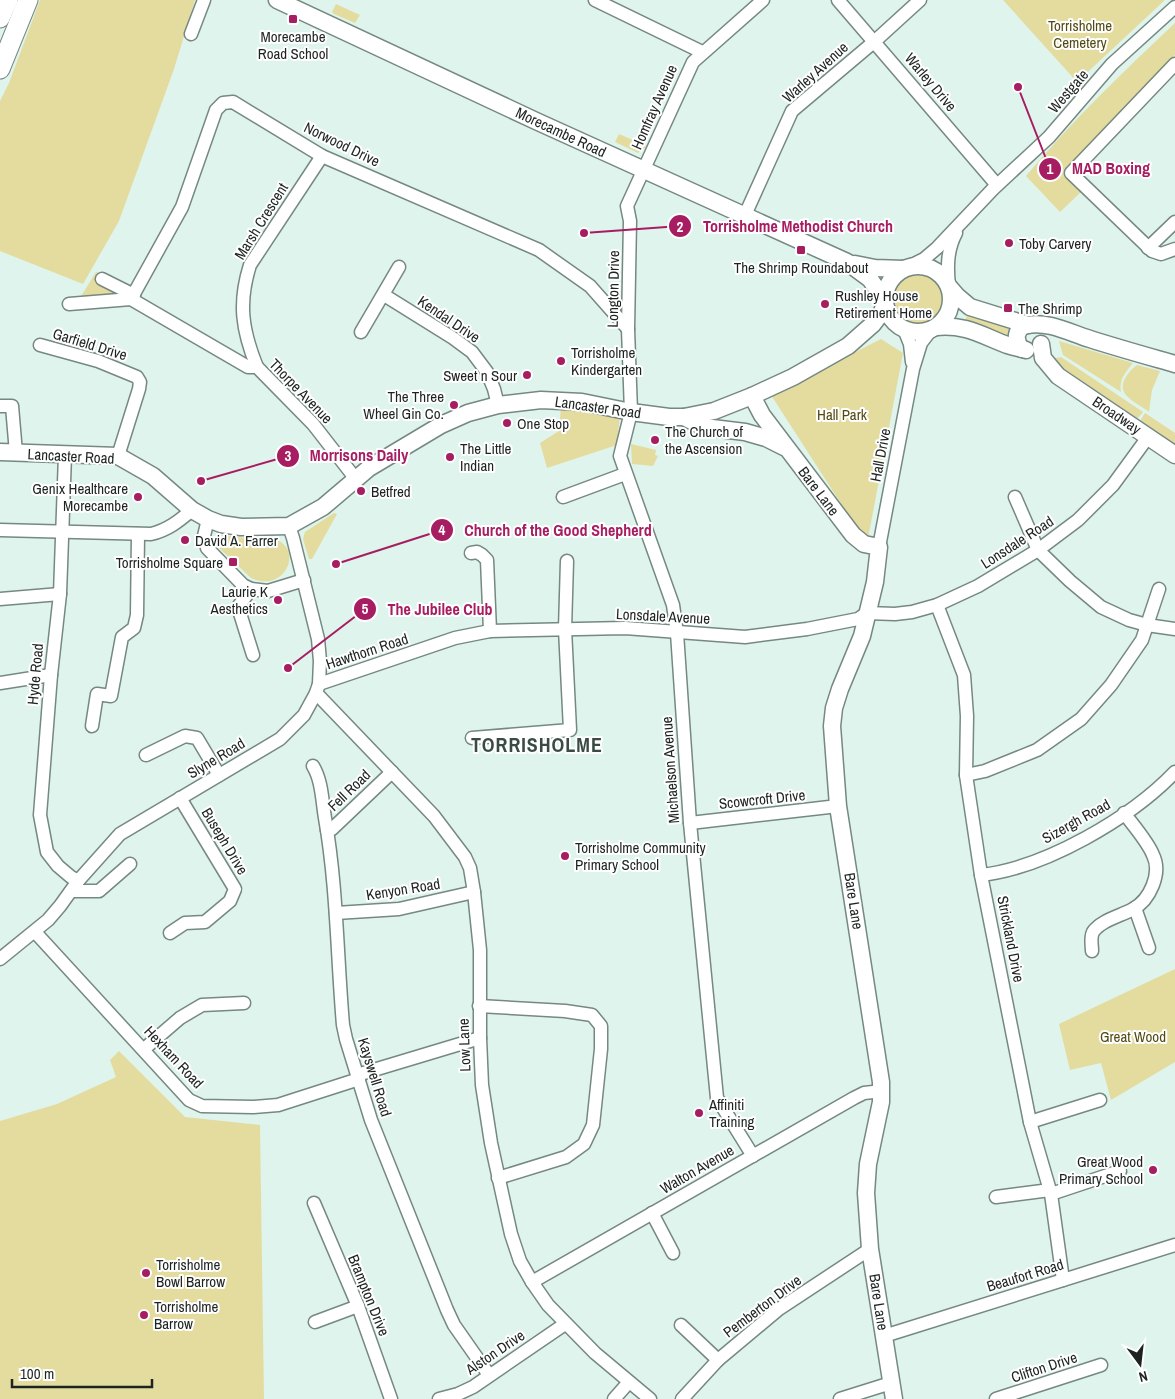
<svg xmlns="http://www.w3.org/2000/svg" width="1175" height="1399" font-family="'Archivo Narrow',sans-serif">
  <style>
    .green { fill: #e4dc9f }
    .lines { fill: none; stroke-linecap: round; stroke-linejoin: round }
    .minor-casing { stroke: #758881; stroke-width: 15 }
    .major-casing { stroke: #758881; stroke-width: 19 }
    .highway-casing { stroke: #758881; stroke-width: 21 }
    .minor { stroke: #fff; stroke-width: 12 }
    .major { stroke: #fff; stroke-width: 16 }
    .highway { stroke: #fff; stroke-width: 19 }
    .poi-dot { fill: #a71d61; stroke: #fff; stroke-width: 2 }
    .labels { text-anchor: middle; dominant-baseline: central; stroke-width: 4; stroke-linejoin: round; paint-order: stroke }
    .park-label { font-size: 15px; fill: #514a12; stroke: #fff }
    .poi-label { font-size: 15px; fill: #1c2321; stroke: #fff; text-anchor: start }
    .street-label { font-size: 15px; fill: #1c2321; stroke: #fff }
    .district-label { font-size: 20px; font-weight: bold; letter-spacing: 1px; fill: #3a4b45; stroke: #fff }
    .leader { fill: none; stroke: #a71d61; stroke-width: 2 }
    .callout-dot { fill: #a71d61; stroke: #fff; stroke-width: 2 }
    .mark-label { font-size: 15px; text-anchor: middle; font-weight: bold; fill: #fff }
    .callout-label { font-size: 16px; text-anchor: middle; font-weight: bold; fill: #a71d61; stroke: #fff; stroke-width: 4; stroke-linejoin: round; paint-order: stroke }
  </style>
  <rect width="100%" height="100%" fill="#dff4ec"/>
  <g class="green">
    <polygon points="40,0 195,0 174,69 119,221 83,284 0,251 0,101 9,83"/>
    <polygon points="1003,0 1165,0 1077,82"/>
    <polygon points="336,4 360,15 355,23 334,14 332,12"/>
    <path d="M1175 23V55L1063 173 1081 192 1060 212 1026 176C1072 121 1123 72 1175 23Z"/>
    <polygon points="619,134 642,144 646,143 645,148 638,153 615,142"/>
    <circle cx="919" cy="298" r="26"/>
    <polygon points="96,272 100,273 126,293 80,298"/>
    <polygon points="968,311 1013,325 1009,339 965,322"/>
    <polygon points="881,339 903,353 867,544 771,395"/>
    <path d="M1059 341 1133 363C1125 373 1119 379 1121 392L1063 355Z"/>
    <polygon points="1061,357 1143,412 1137,419 1059,368 1051,359"/>
    <path d="M1137 365 1160 371 1152 390 1149 412C1143 407 1132 402 1126 395 1117 384 1129 371 1137 365Z"/>
    <polygon points="561,407 620,415 617,445 547,468 540,443 559,431"/>
    <polygon points="1145,413 1175,433 1175,445 1140,421"/>
    <polygon points="631,444 656,450 655,455 658,456 653,466 632,464"/>
    <polygon points="334,513 337,514 312,559 309,559 303,539 305,532"/>
    <path d="M223 535C232 536 242 538 251 538 258 539 267 537 274 539 305 548 285 594 251 578L216 545 215 542 220 536Z"/>
    <polygon points="1175,969 1175,1062 1111,1100 1101,1063 1070,1070 1059,1024"/>
    <polygon points="119,1051 185,1117 260,1125 264,1399 0,1399 0,1121 57,1104 116,1077 110,1060"/>
  </g>
  <g class="lines">
    <defs>
      <g id="minor">
        <polyline points="595,0 702,52"/>
        <polyline points="838,0 997,185"/>
        <polyline points="191,34 204,0"/>
        <polyline points="1175,64 1071,173 1152,251 1161,254 1175,249"/>
        <polyline points="745,215 792,111 875,41 920,0"/>
        <polyline points="1148,248 1175,222"/>
        <polyline points="906,268 924,259 937,248 993,189 1049,137 1112,64 1175,7"/>
        <polyline points="102,279 134,295"/>
        <path d="M949 286C947 267 947 250 956 233"/>
        <polyline points="384,295 453,338 472,352 487,372 494,389 498,405"/>
        <polyline points="131,299 182,207 216,110 223,103 233,102 322,156 539,250 590,286 628,329"/>
        <polyline points="131,299 248,367 257,367 313,424 355,478"/>
        <polyline points="69,304 131,299"/>
        <polyline points="904,329 910,344 912,362"/>
        <polyline points="361,332 399,267"/>
        <polyline points="40,345 98,361 137,377 140,382 139,389 118,456"/>
        <path d="M257 367C242 330 238 303 250 265L322 156"/>
        <polyline points="0,406 12,406 16,453"/>
        <polyline points="65,455 60,594 51,675 40,815 47,852 58,866 71,877 78,881"/>
        <polyline points="563,497 625,474"/>
        <polyline points="1015,497 1038,550 1070,581 1101,607 1129,620 1147,625 1175,629"/>
        <polyline points="208,519 204,536 207,548 243,585 251,589 268,591 304,580"/>
        <path d="M0 530 151 534C168 530 179 521 192 510"/>
        <polyline points="879,547 913,369 921,343 931,330"/>
        <polyline points="471,553 477,552 482,555 487,560 490,631"/>
        <polyline points="251,589 238,607 253,655"/>
        <polyline points="0,599 60,594"/>
        <polyline points="937,605 964,675 967,716 966,775 981,875 1030,1122 1051,1194 1063,1280"/>
        <polyline points="0,683 51,675"/>
        <polyline points="319,684 455,638 490,631 625,628 745,637 807,629 858,619 867,613 895,614 912,612 937,605 978,586 1038,550 1078,520 1113,485 1148,437"/>
        <polyline points="316,693 434,816 465,857 470,868 474,892 480,950 480,1038 482,1085 491,1143 511,1234 520,1261 532,1282 548,1305 595,1353 650,1399"/>
        <polyline points="92,726 97,694 111,696 122,637 134,628 137,615 138,534"/>
        <polyline points="472,738 570,730 565,629 567,561"/>
        <polyline points="146,755 185,736 197,738 219,775"/>
        <path d="M313 766C322 781 322 800 325 818 337 886 337 956 343 1025L346 1039 371 1120 447 1310 454 1325 489 1375"/>
        <polyline points="966,775 985,771 1037,750 1081,719 1111,685 1142,640 1159,589"/>
        <polyline points="690,823 838,806"/>
        <polyline points="327,830 332,829 392,772"/>
        <path d="M981 875C1045 868 1131 818 1175 772"/>
        <polyline points="71,891 99,891 130,864"/>
        <polyline points="1135,908 1149,948"/>
        <polyline points="336,913 399,909 474,892"/>
        <polyline points="35,932 189,1100 202,1106 253,1107 278,1105 359,1079"/>
        <polyline points="170,933 185,923 205,922 230,901 235,889 180,798"/>
        <path d="M1092 951C1092 945 1090 938 1093 932 1101 920 1121 916 1133 909 1150 900 1162 873 1153 855 1148 842 1133 825 1124 813"/>
        <polyline points="0,959 48,920 60,906 78,881 120,834 280,739 304,715 316,693 319,684 320,661 318,639 293,538 289,526"/>
        <polyline points="479,1006 565,1011 592,1015 601,1026 601,1049 593,1125 584,1144 566,1157 498,1178"/>
        <polyline points="144,1049 180,1018 202,1005 244,1003"/>
        <polyline points="357,1075 480,1038"/>
        <polyline points="1030,1122 1100,1100"/>
        <polyline points="753,1156 717,1098 690,823 677,633 673,605 620,456 631,412 628,329 630,221 627,206 693,62 763,0"/>
        <polyline points="1051,1194 1120,1171"/>
        <polyline points="996,1197 1050,1190"/>
        <polyline points="314,1203 358,1306 391,1399"/>
        <polyline points="652,1213 673,1253"/>
        <polyline points="532,1282 854,1098 864,1093 882,1091"/>
        <polyline points="315,1322 358,1306"/>
        <polyline points="681,1325 718,1360"/>
        <polyline points="884,1336 1175,1245"/>
        <polyline points="439,1399 458,1394 473,1387 565,1324"/>
        <polyline points="614,1399 629,1382"/>
        <polyline points="682,1399 718,1360 779,1309 870,1249"/>
        <polyline points="840,1399 891,1383"/>
        <polyline points="996,1399 1101,1365"/>
      </g>
      <g id="major">
        <polyline points="277,0 536,121 847,262 870,279 885,301"/>
        <polyline points="855,264 875,268 904,269"/>
        <circle cx="918" cy="299" r="33"/>
        <polyline points="950,288 957,296 970,307 1028,325"/>
        <path d="M936 327C965 324 981 335 1007 345 1013 347 1020 348 1026 350"/>
        <polyline points="1041,344 1043,358 1058,376 1175,455"/>
        <path d="M1022 349C1018 345 1016 341 1017 335 1018 330 1022 326 1027 325 1049 321 1070 333 1090 339 1118 348 1147 356 1175 364"/>
        <polyline points="752,396 762,415 853,535 864,544 879,547 875,582 862,636 840,689 834,708 832,726 838,806 881,1082 881,1102 868,1164 866,1193 870,1249 894,1399"/>
        <polyline points="684,417 704,427 745,432 766,438 784,447"/>
        <polyline points="0,452 118,456 153,476 192,510 208,519 221,524 241,527 289,526 323,507 369,468 441,425 468,413 498,405 541,400 582,402 631,412 669,417 684,417 714,411 752,396 793,377 848,346 873,324 882,312 885,303"/>
      </g>
      <g id="highway">
        <polyline points="0,18 8,0"/>
        <polyline points="0,69 28,0"/>
      </g>
    </defs>
    <use href="#minor" class="minor-casing"/>
    <use href="#major" class="major-casing"/>
    <use href="#highway" class="highway-casing"/>
    <use href="#minor" class="minor"/>
    <use href="#major" class="major"/>
    <use href="#highway" class="highway"/>
  </g>
  <g class="poi-dot">
    <rect x="288" y="14" width="10" height="10" rx="2.5"/>
    <circle cx="1009" cy="243" r="5"/>
    <rect x="796" y="245" width="10" height="10" rx="2.5"/>
    <circle cx="825" cy="304" r="5"/>
    <rect x="1003" y="303" width="10" height="10" rx="2.5"/>
    <circle cx="561" cy="361" r="5"/>
    <circle cx="527" cy="375" r="5"/>
    <circle cx="454" cy="405" r="5"/>
    <circle cx="507" cy="423" r="5"/>
    <circle cx="655" cy="440" r="5"/>
    <circle cx="450" cy="457" r="5"/>
    <circle cx="361" cy="491" r="5"/>
    <circle cx="138" cy="497" r="5"/>
    <circle cx="185" cy="540" r="5"/>
    <rect x="228" y="557" width="10" height="10" rx="2.5"/>
    <circle cx="278" cy="600" r="5"/>
    <circle cx="565" cy="856" r="5"/>
    <circle cx="699" cy="1113" r="5"/>
    <circle cx="1153" cy="1170" r="5"/>
    <circle cx="146" cy="1273" r="5"/>
    <circle cx="144" cy="1315" r="5"/>
  </g>
  <g class="labels">
    <g class="park-label">
      <text x="1080" y="25">Torrisholme<tspan x="1080" dy="17">Cemetery</tspan></text>
      <text x="842" y="414">Hall Park</text>
      <text x="1133" y="1036">Great Wood</text>
    </g>
    <g class="poi-label">
      <text x="293" y="36" text-anchor="middle">Morecambe<tspan x="293" dy="17">Road School</tspan></text>
      <text x="1019" y="243">Toby Carvery</text>
      <text x="801" y="267" text-anchor="middle">The Shrimp Roundabout</text>
      <text x="835" y="295">Rushley House<tspan x="835" dy="17">Retirement Home</tspan></text>
      <text x="1018" y="308">The Shrimp</text>
      <text x="571" y="352">Torrisholme<tspan x="571" dy="17">Kindergarten</tspan></text>
      <text x="517" y="375" text-anchor="end">Sweet n Sour</text>
      <text x="444" y="396" text-anchor="end">The Three<tspan x="444" dy="17">Wheel Gin Co.</tspan></text>
      <text x="517" y="423">One Stop</text>
      <text x="665" y="431">The Church of<tspan x="665" dy="17">the Ascension</tspan></text>
      <text x="460" y="448">The Little<tspan x="460" dy="17">Indian</tspan></text>
      <text x="128" y="488" text-anchor="end">Genix Healthcare<tspan x="128" dy="17">Morecambe</tspan></text>
      <text x="371" y="491">Betfred</text>
      <text x="195" y="540">David A. Farrer</text>
      <text x="223" y="562" text-anchor="end">Torrisholme Square</text>
      <text x="268" y="591" text-anchor="end">Laurie K<tspan x="268" dy="17">Aesthetics</tspan></text>
      <text x="575" y="847">Torrisholme Community<tspan x="575" dy="17">Primary School</tspan></text>
      <text x="709" y="1104">Affiniti<tspan x="709" dy="17">Training</tspan></text>
      <text x="1143" y="1161" text-anchor="end">Great Wood<tspan x="1143" dy="17">Primary School</tspan></text>
      <text x="156" y="1264">Torrisholme<tspan x="156" dy="17">Bowl Barrow</tspan></text>
      <text x="154" y="1306">Torrisholme<tspan x="154" dy="17">Barrow</tspan></text>
    </g>
    <g class="street-label">
      <text transform="translate(815 72) rotate(-42)">Warley Avenue</text>
      <text transform="translate(931 82) rotate(50)">Warley Drive</text>
      <text transform="translate(1068 91) rotate(-49)">Westgate</text>
      <text transform="translate(654 107) rotate(-66)">Homfray Avenue</text>
      <text transform="translate(561 132) rotate(25)">Morecambe Road</text>
      <text transform="translate(342 144) rotate(26)">Norwood Drive</text>
      <text transform="translate(261 221) rotate(-58)">Marsh Crescent</text>
      <text transform="translate(613 289) rotate(-89)">Longton Drive</text>
      <text transform="translate(449 319) rotate(34)">Kendal Drive</text>
      <text transform="translate(90 344) rotate(17)">Garfield Drive</text>
      <text transform="translate(301 391) rotate(46)">Thorpe Avenue</text>
      <text transform="translate(598 407) rotate(8)">Lancaster Road</text>
      <text transform="translate(1117 415) rotate(34)">Broadway</text>
      <text transform="translate(880 455) rotate(-79)">Hall Drive</text>
      <text transform="translate(71 456) rotate(3)">Lancaster Road</text>
      <text transform="translate(819 491) rotate(53)">Bare Lane</text>
      <text transform="translate(1017 542) rotate(-33)">Lonsdale Road</text>
      <text transform="translate(663 616) rotate(3)">Lonsdale Avenue</text>
      <text transform="translate(367 651) rotate(-18)">Hawthorn Road</text>
      <text transform="translate(35 674) rotate(-85)">Hyde Road</text>
      <text transform="translate(216 758) rotate(-31)">Slyne Road</text>
      <text transform="translate(670 770) rotate(-94)">Michaelson Avenue</text>
      <text transform="translate(349 790) rotate(-44)">Fell Road</text>
      <text transform="translate(762 799) rotate(-6)">Scowcroft Drive</text>
      <text transform="translate(1076 821) rotate(-29)">Sizergh Road</text>
      <text transform="translate(225 841) rotate(59)">Buseph Drive</text>
      <text transform="translate(403 889) rotate(-9)">Kenyon Road</text>
      <text transform="translate(854 901) rotate(81)">Bare Lane</text>
      <text transform="translate(1011 939) rotate(79)">Strickland Drive</text>
      <text transform="translate(464 1045) rotate(-92)">Low Lane</text>
      <text transform="translate(174 1057) rotate(47)">Hexham Road</text>
      <text transform="translate(375 1077) rotate(73)">Kayswell Road</text>
      <text transform="translate(697 1169) rotate(-30)">Walton Avenue</text>
      <text transform="translate(1025 1275) rotate(-17)">Beaufort Road</text>
      <text transform="translate(369 1295) rotate(68)">Brampton Drive</text>
      <text transform="translate(879 1302) rotate(81)">Bare Lane</text>
      <text transform="translate(762 1306) rotate(-37)">Pemberton Drive</text>
      <text transform="translate(495 1352) rotate(-34)">Alston Drive</text>
      <text transform="translate(1044 1367) rotate(-18)">Clifton Drive</text>
    </g>
    <g class="district-label">
      <text x="537" y="744">TORRISHOLME</text>
    </g>
  </g>
  <path class="leader" d="M1018 87L1050 169M584 233L680 226M201 481L288 456M336 564L442 530M288 668L365 609"/>
  <g class="callout-dot">
    <circle cx="1018" cy="87" r="5"/>
    <circle cx="584" cy="233" r="5"/>
    <circle cx="201" cy="481" r="5"/>
    <circle cx="336" cy="564" r="5"/>
    <circle cx="288" cy="668" r="5"/>
    <circle cx="1050" cy="169" r="12"/>
    <circle cx="680" cy="226" r="12"/>
    <circle cx="288" cy="456" r="12"/>
    <circle cx="442" cy="530" r="12"/>
    <circle cx="365" cy="609" r="12"/>
  </g>
  <g class="mark-label">
    <text x="1050" y="174">1</text>
    <text x="680" y="232">2</text>
    <text x="288" y="461">3</text>
    <text x="442" y="535">4</text>
    <text x="365" y="614">5</text>
  </g>
  <g class="callout-label">
    <text x="1111" y="174">MAD Boxing</text>
    <text x="798" y="232">Torrisholme Methodist Church</text>
    <text x="359" y="461">Morrisons Daily</text>
    <text x="558" y="536">Church of the Good Shepherd</text>
    <text x="440" y="615">The Jubilee Club</text>
  </g>
  <g transform="translate(1140 1364) rotate(165)" stroke="#ffffff" stroke-width="4" paint-order="stroke">
  <path d="M0-4L9 19L0 12L-9 19Z" fill="#1c2321"/>
  <text y="-8" font-size="14" font-weight="bold" text-anchor="middle" fill="#1c2321">N</text>
  </g>
  <path d="M12 1379v8h140v-8" fill="none" stroke="#1c2321" stroke-width="2.5"/>
  <text x="20" y="1379" font-size="15" fill="#1c2321" stroke="#ffffff" stroke-width="4" paint-order="stroke">100 m</text>
</svg>
